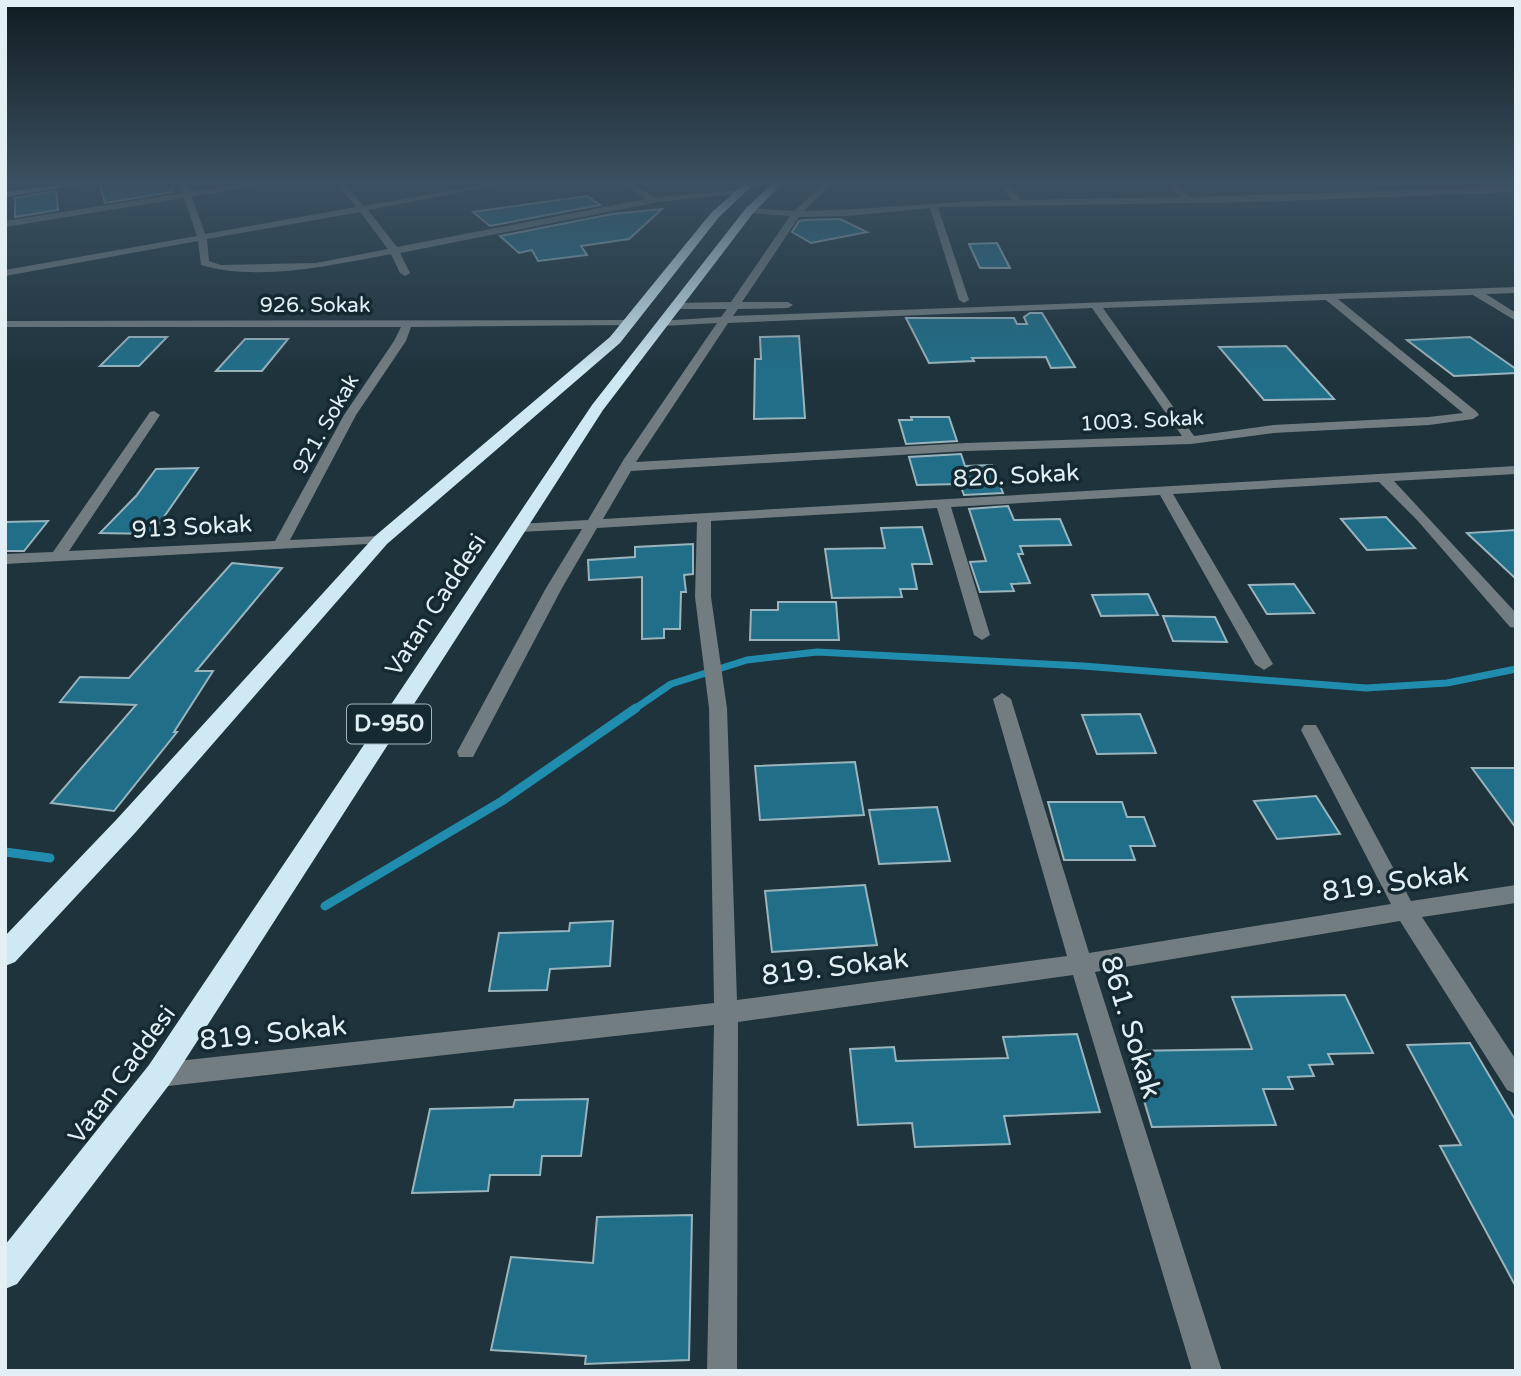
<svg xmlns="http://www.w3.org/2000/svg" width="1521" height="1376" font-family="'Varela Round',sans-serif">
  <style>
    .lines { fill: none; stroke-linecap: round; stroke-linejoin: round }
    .stream-far1 { stroke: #208cae; stroke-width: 7 }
    .stream { stroke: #208cae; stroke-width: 9 }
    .building { fill: #206e88; stroke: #9ab4be; stroke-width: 2 }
    .minor { fill: #727d81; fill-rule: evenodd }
    .major { fill: #b4cad3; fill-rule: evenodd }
    .highway { fill: #cfe9f4; fill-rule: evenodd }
    .labels { text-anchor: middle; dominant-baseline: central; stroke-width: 7; stroke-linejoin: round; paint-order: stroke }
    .far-street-label { font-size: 21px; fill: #e2eff5; stroke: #142931 }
    .shield { fill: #142931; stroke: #a4b4ba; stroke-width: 2 }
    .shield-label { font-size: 23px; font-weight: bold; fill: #e2eff5 }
    .street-label { font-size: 24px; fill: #e2eff5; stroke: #142931 }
    .near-street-label { font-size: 28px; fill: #e2eff5; stroke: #142931 }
  </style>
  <rect width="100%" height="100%" fill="#1e333c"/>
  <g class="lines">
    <polyline class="stream-far1" points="633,710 671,684 747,660 817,652 1083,666 1366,688 1447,683 1516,669"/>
    <g class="stream">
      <polyline points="5,852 50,858"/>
      <polyline points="325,906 502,801 636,708"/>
    </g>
  </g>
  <g class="building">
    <polygon points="99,182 172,182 172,192 105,203"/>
    <polygon points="56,191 58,210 15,217 15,198"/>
    <polygon points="587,196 600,205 490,226 473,212"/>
    <polygon points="662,209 629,239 581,246 587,255 538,261 532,250 519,253 500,236 612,214"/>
    <polygon points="840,219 867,232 811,243 792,232 799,221 804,220"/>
    <polygon points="997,243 1010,268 980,268 969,244"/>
    <polygon points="1030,313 1042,313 1075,367 1051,368 1046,357 972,358 974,361 929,363 906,318 1014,318 1017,324 1027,324 1024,317"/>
    <polygon points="799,336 805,418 754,419 755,359 761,359 760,337"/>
    <polygon points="129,337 167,337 139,366 100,366"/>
    <polygon points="1470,337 1516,369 1516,373 1454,376 1407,340"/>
    <polygon points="245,339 288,339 262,371 216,371"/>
    <polygon points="1286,346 1334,399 1264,400 1219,347"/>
    <polygon points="911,417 949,417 957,441 906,444 899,420 912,420"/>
    <polygon points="961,454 965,466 992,465 1003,493 964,495 960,484 917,485 909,457"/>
    <polygon points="198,468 152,534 100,533 136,496 156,469"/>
    <polygon points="1008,506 1014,520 1060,519 1071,545 1020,546 1023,554 1018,554 1030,583 1011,584 1014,591 980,592 970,562 986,561 969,509"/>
    <polygon points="1386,517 1415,548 1367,550 1341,519"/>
    <polygon points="48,521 24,551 5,551 5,522"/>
    <polygon points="922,527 932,564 912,564 917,589 900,589 902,597 832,598 825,549 885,548 881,528"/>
    <polygon points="1516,530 1516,579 1467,533"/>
    <polygon points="693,544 693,574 684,575 686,592 681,592 680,629 664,629 664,638 642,639 642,577 589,580 588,560 635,557 635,547"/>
    <polygon points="232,563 282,568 196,671 213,671 174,732 177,732 114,811 51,803 136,705 60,702 80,677 129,678"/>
    <polygon points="1294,584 1314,613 1267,614 1249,585"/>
    <polygon points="1148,594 1158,615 1101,616 1092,595"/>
    <polygon points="778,602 836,602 839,640 750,640 751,610 778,610"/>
    <polygon points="1163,616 1215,617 1227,642 1173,641"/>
    <polygon points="1140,714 1156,753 1097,754 1082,715"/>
    <polygon points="855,762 864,815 760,820 755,766"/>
    <polygon points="1472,768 1516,768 1516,828"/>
    <polygon points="1316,796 1340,834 1277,839 1254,801"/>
    <polygon points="1048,802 1122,802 1127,817 1144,817 1155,846 1130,846 1135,860 1064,860"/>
    <polygon points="937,807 950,861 879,864 869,810"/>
    <polygon points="865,885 877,945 772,952 765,891"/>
    <polygon points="613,921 610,966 550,969 547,990 489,991 499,933 569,931 570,923"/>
    <polygon points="1345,995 1373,1053 1328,1054 1333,1064 1309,1065 1314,1076 1288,1077 1293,1089 1263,1089 1276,1125 1152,1127 1129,1051 1252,1049 1232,997"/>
    <polygon points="1077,1034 1100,1112 1004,1116 1010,1144 915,1147 912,1123 858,1125 850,1049 894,1047 896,1061 1008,1058 1003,1037"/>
    <polygon points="1470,1043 1516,1121 1516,1287 1440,1146 1461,1145 1407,1045"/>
    <polygon points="588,1099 581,1156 542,1156 540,1175 490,1175 488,1191 412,1193 430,1109 513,1107 515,1100"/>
    <polygon points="692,1215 689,1360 585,1364 586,1356 491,1350 511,1257 593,1263 597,1217"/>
  </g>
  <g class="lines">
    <g class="minor">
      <path d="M179 182H187L191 192 256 182H273L192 197 205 234 356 207 335 182H343L364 206 498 182H514L368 210 397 247 646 199 620 182H629L655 197 740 190 744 193 659 202 400 253 410 273 405 276 400 273 391 254C334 265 257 282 201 265L198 241 5 276V270L197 236 184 198 5 227V221L183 193ZM360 212 388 249 316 263 221 265 209 261 207 239Z"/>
      <path d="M826 182H834L804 211C874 210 942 201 1012 200L998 182H1006L1021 200 1180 197 1165 182H1173L1190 197 1516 187V192L1257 202 938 207 969 300 964 303 959 300 930 208 847 216 799 217 742 302H788L793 305 788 308 738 309 733 316 1516 287V293L1486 294 1516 313V321L1473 295 1338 299 1477 412 1479 415 1473 419 1429 425 1273 433 1191 444 966 451 631 471 603 519 1516 466V474L1394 481 1516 613V628L1510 627 1417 520 1379 482 1173 494 1273 664 1264 670 1255 664 1160 495 951 507 990 635 982 640 974 635 937 508 711 521V597L727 708 737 1000 1067 956 993 699 1002 693 1011 699 1089 953 1391 904 1301 730 1304 725H1316L1319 730 1411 901 1516 885V903L1422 917 1516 1060V1094L1507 1090 1400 921 1095 972 1222 1371H1192L1073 975 738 1022 737 1371H707L714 1025 159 1087 150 1083 147 1075 150 1067 159 1063 714 1003 709 708 695 597 697 522 597 528 562 588 473 757H459L457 752 546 588 582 529 518 532 511 528 518 524 588 520 624 459 717 323 663 326 658 323 659 321 721 317 727 309H675L670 306 675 303 731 302 790 216 750 213 747 208 794 211ZM1326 300 1463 413 1429 417 1273 425 1194 436 1103 308ZM1092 308 1182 436 966 443 636 462 728 323Z"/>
      <polygon points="625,320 630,323 629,325 411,327 406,341 356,415 290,540 381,536 386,537 388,540 386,543 5,564 5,554 53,552 150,412 154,411 160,415 69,551 275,541 344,415 394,341 401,327 5,327 5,321"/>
    </g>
    <polygon class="major" points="78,182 96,182 5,197 5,192"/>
    <g class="highway">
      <polygon points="746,182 756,182 719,217 620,343 387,544 135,833 15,962 5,966 5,936 117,819 375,536 610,337 711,213"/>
      <polygon points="774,182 784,182 754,212 603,410 169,1085 17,1284 5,1289 5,1245 149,1065 592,405 746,208"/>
    </g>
  </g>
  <linearGradient id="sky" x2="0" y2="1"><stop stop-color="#101c21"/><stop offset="0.49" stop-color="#3b5061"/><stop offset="1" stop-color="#3b5061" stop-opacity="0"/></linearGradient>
  <rect width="1521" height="374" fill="url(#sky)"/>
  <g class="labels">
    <g class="far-street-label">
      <text x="315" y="305">926. Sokak</text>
      <text transform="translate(1142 421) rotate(-3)">1003. Sokak</text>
      <text transform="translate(326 424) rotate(-60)">921. Sokak</text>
    </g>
    <rect class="shield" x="347" y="704.5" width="84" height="39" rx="5"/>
    <g class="shield-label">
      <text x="389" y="724">D-950</text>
    </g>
    <g class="street-label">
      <text transform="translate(1016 476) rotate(-3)">820. Sokak</text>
      <text transform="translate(192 527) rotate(-3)">913 Sokak</text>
      <text transform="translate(436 605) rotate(-57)">Vatan Caddesi</text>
      <text transform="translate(122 1075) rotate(-54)">Vatan Caddesi</text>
    </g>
    <g class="near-street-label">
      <text transform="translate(1395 882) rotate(-8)">819. Sokak</text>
      <text transform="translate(835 967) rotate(-7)">819. Sokak</text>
      <text transform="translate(1131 1027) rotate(73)">861. Sokak</text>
      <text transform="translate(273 1033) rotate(-6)">819. Sokak</text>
    </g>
  </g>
  <rect width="1521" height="1376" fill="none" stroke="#e2eff5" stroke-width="14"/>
</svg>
